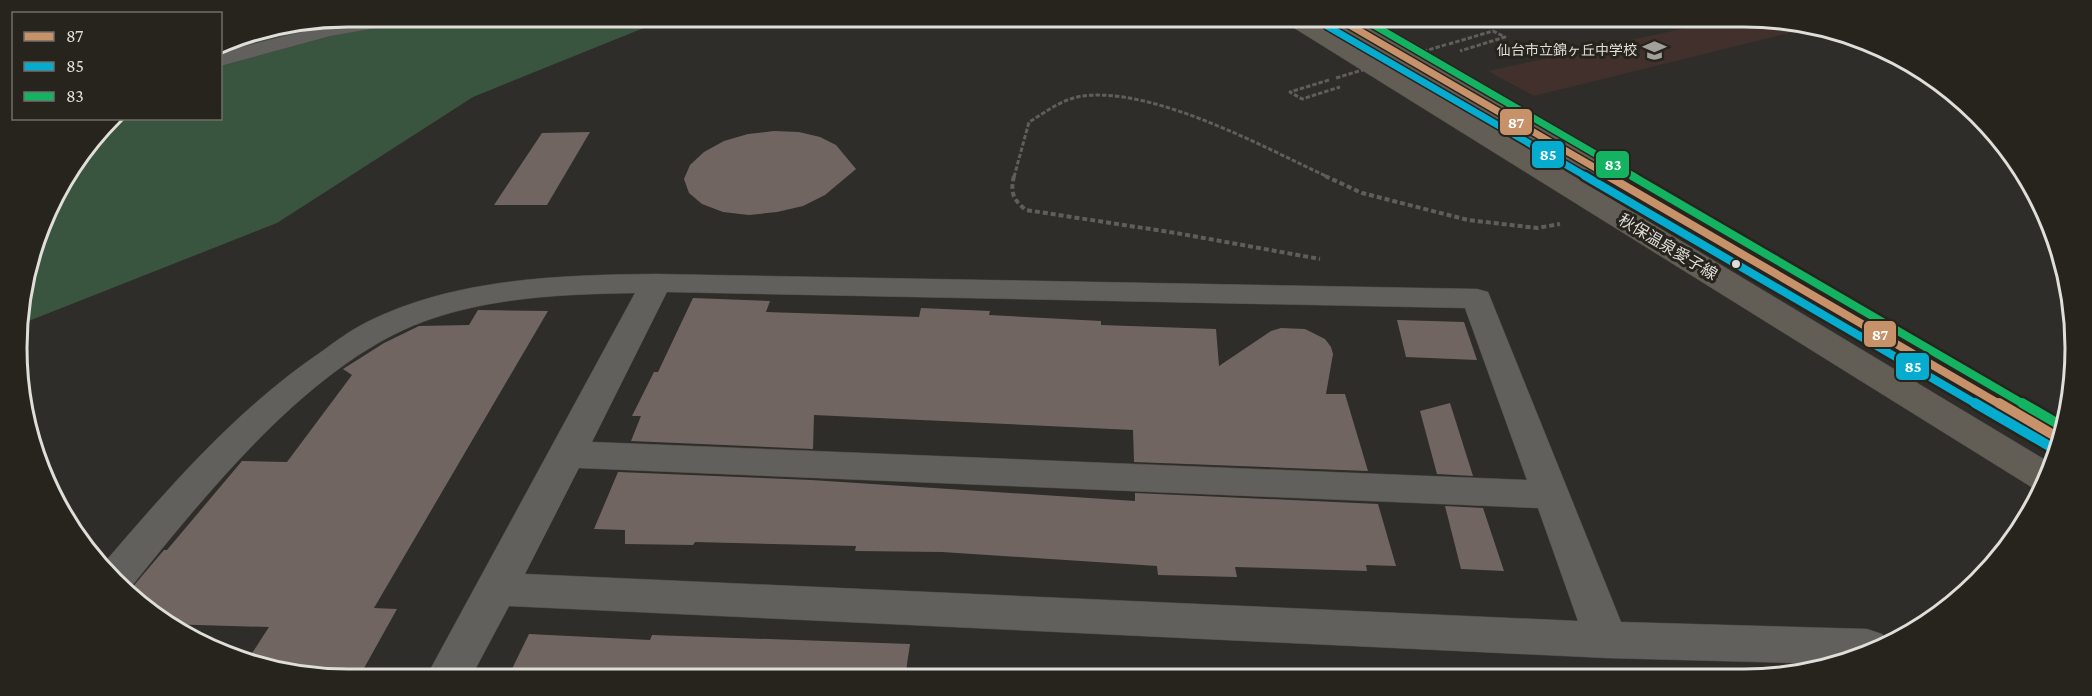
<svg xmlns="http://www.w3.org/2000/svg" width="2092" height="696" font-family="'Crimson Pro','Noto Sans JP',serif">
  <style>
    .education { fill: #41302c }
    .green { fill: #39543f }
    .building { fill: #716561 }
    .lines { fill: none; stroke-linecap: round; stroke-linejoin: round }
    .street-casing { stroke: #4a4946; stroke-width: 1 }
    .secondary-casing { stroke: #4a4946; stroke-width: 1 }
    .path-far1 { stroke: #5f5e5b; stroke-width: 3; stroke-dasharray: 4.5 2; stroke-linecap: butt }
    .path { stroke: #5f5e5b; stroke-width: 4; stroke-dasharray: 5 3; stroke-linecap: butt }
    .street { fill: #61605d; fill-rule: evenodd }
    .secondary { fill: #625e55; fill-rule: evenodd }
    .path-bridge { stroke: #5f5e5b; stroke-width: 3; stroke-dasharray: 4.5 2; stroke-linecap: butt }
    .bus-1-far2-casing { stroke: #26241d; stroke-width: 10 }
    .bus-1-far1-casing { stroke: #26241d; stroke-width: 13 }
    .bus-1-casing { stroke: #26241d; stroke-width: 15 }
    .bus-2-far2-casing { stroke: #26241d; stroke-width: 10 }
    .bus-2-far1-casing { stroke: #26241d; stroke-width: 13 }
    .bus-2-casing { stroke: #26241d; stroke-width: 15 }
    .bus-3-far2-casing { stroke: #26241d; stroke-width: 10 }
    .bus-3-far1-casing { stroke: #26241d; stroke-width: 13 }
    .bus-3-casing { stroke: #26241d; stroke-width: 15 }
    .bus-1-far2 { stroke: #c7916a; stroke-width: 7 }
    .bus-1-far1 { stroke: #c7916a; stroke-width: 8 }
    .bus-1 { stroke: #c7916a; stroke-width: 10 }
    .bus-2-far2 { stroke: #06acd0; stroke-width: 7 }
    .bus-2-far1 { stroke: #06acd0; stroke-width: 8 }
    .bus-2 { stroke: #06acd0; stroke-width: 10 }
    .bus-3-far2 { stroke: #13b361; stroke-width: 7 }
    .bus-3-far1 { stroke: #13b361; stroke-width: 8 }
    .bus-3 { stroke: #13b361; stroke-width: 10 }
    .bus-dot { fill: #dfded9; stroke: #26241d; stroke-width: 2 }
    .labels { text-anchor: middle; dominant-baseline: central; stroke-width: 6; stroke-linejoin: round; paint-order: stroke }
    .far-poi-label { font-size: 14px; fill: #dfded9; stroke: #26241d; text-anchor: end }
    .street-label { font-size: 16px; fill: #dfded9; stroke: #26241d }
    .rim { fill: none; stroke: #dfded9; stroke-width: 3 }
    .line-badge { stroke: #26241d; stroke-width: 2 }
    .badge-label { font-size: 16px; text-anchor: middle; font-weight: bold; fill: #fff }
  </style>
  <rect width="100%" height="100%" fill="#2e2d29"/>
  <polygon class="education" points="1741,16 1817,26 1534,96 1488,71"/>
  <polygon class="green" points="348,17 671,17 473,97 277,223 21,324 19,305 51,201 114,119 220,118 220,42"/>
  <g class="building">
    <polygon points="774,131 799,132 820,137 836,145 856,169 825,195 803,206 777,212 749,215 723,212 702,204 689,193 684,179 690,165 704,152 724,141 748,134"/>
    <polygon points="590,132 547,205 494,205 542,133"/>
    <polygon points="693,298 770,301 766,312 919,317 921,308 990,311 989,315 1101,321 1101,325 1216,329 1219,366 1271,331 1281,328 1305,329 1325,339 1331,347 1333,354 1326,394 1345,394 1368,471 1134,462 1133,430 814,415 813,449 631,441 641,416 632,416 654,372 658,372"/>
    <polygon points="478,310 548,311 374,608 397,609 358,679 263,668 247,661 269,627 165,624 130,590 164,550 167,550 242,461 287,462 352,375 343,369 384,343 419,326 469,325"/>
    <polygon points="1397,320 1464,322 1477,360 1406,357"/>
    <polygon points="1450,403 1473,476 1437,474 1420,411"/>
    <polygon points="618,472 811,480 1135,501 1135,493 1378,504 1396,566 1366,565 1367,571 1235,567 1237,577 1158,575 1157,566 942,552 855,551 856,546 695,542 693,545 625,544 625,530 594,529"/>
    <polygon points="1445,506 1483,508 1504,571 1461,569"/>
    <polygon points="529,634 650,640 652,635 910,644 905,678 507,679"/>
  </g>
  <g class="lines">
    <defs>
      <g id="street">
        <polygon points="353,16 446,16 444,21 436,22 376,28 330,36 220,66 220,52 354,19"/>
        <path d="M656 274 1477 289 1488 292 1621 622 1867 629 1882 634 1888 644 1871 654 1833 664 1607 658 509 606 470 679H425L635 293C565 294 492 297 425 321 310 363 206 494 131 587L129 588 104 563C170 486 237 409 321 352 336 341 351 330 367 322 455 278 560 275 656 274ZM667 292 1465 308 1527 480 592 442ZM579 468 1538 508 1578 621 525 574Z"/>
      </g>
      <g id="secondary">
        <polygon points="1281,16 1307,16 2052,464 2041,490 2033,488 1283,21"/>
        <polygon points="1332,16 1350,16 2065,425 2064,433 2057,451 2049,449 1332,25 1329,20"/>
      </g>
    </defs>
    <use href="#street" class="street-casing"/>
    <use href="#secondary" class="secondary-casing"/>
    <g class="path-far1">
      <polyline points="1449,44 1493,31 1505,37 1460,51"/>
      <polyline points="1329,80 1290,92 1302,99 1340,87"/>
      <path d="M1014 177 1029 122C1046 112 1062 99 1082 96 1155 87 1263 147 1328 177"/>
    </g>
    <g class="path">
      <path d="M1014 176C1010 192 1013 200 1026 210L1176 233 1320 259"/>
      <polyline points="1325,176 1362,193 1468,220 1537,228 1560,224"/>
    </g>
    <use href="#street" class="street"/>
    <use href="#secondary" class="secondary"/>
    <polyline class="path-bridge" points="1336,78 1448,44"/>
    <defs>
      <polyline id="bus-1-far2" points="1334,16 1611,177"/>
      <polyline id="bus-1-far1" points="1608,176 2001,405"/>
      <polyline id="bus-1" points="1999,403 2062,440"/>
      <polyline id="bus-2-far2" points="1327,26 1587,177"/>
      <polyline id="bus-2-far1" points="1585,176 1978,405"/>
      <polyline id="bus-2" points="1975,403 2056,450"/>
      <polyline id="bus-3-far2" points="1358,16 1635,177"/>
      <polyline id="bus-3-far1" points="1632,176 2025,405"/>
      <polyline id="bus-3" points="2022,403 2065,428"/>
    </defs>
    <use href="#bus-1-far2" class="bus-1-far2-casing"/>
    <use href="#bus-1-far1" class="bus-1-far1-casing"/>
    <use href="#bus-1" class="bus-1-casing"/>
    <use href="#bus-2-far2" class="bus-2-far2-casing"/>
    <use href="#bus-2-far1" class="bus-2-far1-casing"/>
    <use href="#bus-2" class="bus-2-casing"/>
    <use href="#bus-3-far2" class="bus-3-far2-casing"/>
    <use href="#bus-3-far1" class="bus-3-far1-casing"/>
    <use href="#bus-3" class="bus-3-casing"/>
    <use href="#bus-1-far2" class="bus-1-far2"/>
    <use href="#bus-1-far1" class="bus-1-far1"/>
    <use href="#bus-1" class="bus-1"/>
    <use href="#bus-2-far2" class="bus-2-far2"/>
    <use href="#bus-2-far1" class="bus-2-far1"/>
    <use href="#bus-2" class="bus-2"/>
    <use href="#bus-3-far2" class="bus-3-far2"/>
    <use href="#bus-3-far1" class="bus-3-far1"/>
    <use href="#bus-3" class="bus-3"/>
  </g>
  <defs>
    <symbol id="school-bare" viewBox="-9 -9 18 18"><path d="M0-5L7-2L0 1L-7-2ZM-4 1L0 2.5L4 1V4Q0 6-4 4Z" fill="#a1a09b" stroke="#26241d" stroke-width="2.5" paint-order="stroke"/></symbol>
  </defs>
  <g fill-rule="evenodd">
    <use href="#school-bare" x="1638" y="34" width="33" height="33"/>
  </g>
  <circle class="bus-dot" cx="1736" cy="264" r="5"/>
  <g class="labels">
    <g class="far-poi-label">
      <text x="1637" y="50">仙台市立錦ヶ丘中学校</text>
    </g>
    <g class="street-label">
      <text transform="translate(1668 247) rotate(31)">秋保温泉愛子線</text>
    </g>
  </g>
  <path d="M0 0H2092V696H0ZM348 27H1744A321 321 0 0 1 2065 348V348A321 321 0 0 1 1744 669H348A321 321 0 0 1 27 348V348A321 321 0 0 1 348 27Z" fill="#26241d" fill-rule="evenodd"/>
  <path class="rim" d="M348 27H1744A321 321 0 0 1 2065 348V348A321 321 0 0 1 1744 669H348A321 321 0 0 1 27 348V348A321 321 0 0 1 348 27Z"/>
  <g class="line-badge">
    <rect x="1499" y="108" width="34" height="28" rx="6" fill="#c7916a"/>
    <rect x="1531" y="140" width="34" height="29" rx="6" fill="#06acd0"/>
    <rect x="1595" y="150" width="35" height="29" rx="6" fill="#13b361"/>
    <rect x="1863" y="320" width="34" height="28" rx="6" fill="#c7916a"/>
    <rect x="1895" y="352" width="35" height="29" rx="6" fill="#06acd0"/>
  </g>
  <g class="badge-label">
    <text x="1516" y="128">87</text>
    <text x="1548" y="160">85</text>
    <text x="1613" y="170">83</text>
    <text x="1880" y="340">87</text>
    <text x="1913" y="372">85</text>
  </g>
  <rect x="12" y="12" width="210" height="108" fill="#26241d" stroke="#706e68" stroke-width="1.5"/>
  <rect x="24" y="32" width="30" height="9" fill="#c7916a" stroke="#706e68" stroke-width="1.5"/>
  <text x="66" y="42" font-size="18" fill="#dfded9">87</text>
  <rect x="24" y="62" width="30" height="9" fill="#06acd0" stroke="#706e68" stroke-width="1.5"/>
  <text x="66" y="72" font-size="18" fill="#dfded9">85</text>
  <rect x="24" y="92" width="30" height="9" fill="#13b361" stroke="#706e68" stroke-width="1.5"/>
  <text x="66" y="102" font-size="18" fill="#dfded9">83</text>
</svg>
